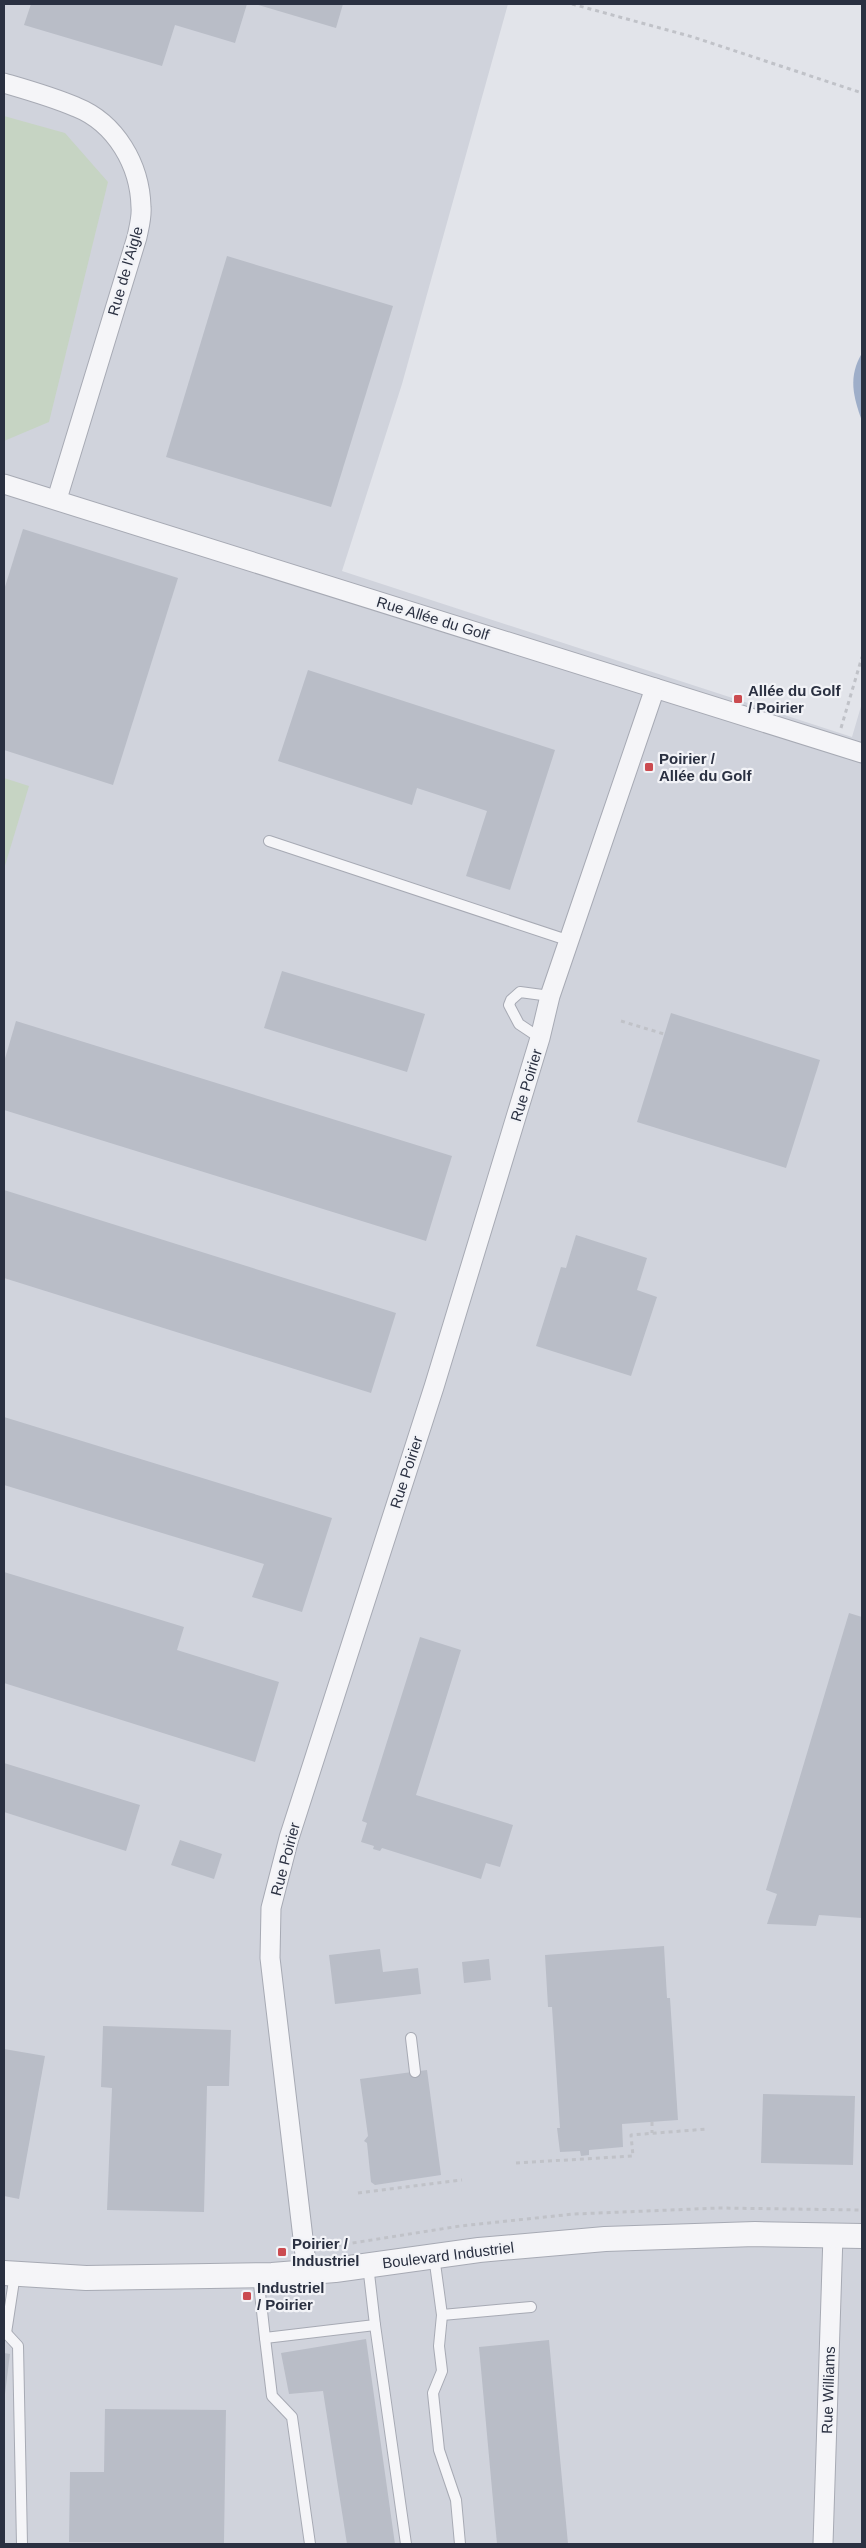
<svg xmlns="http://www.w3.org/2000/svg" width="866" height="2548" font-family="Helvetica,sans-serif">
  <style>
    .built { fill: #d0d3dc }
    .green { fill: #c6d4c3 }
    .water { fill: #9eaec9 }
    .building { fill: #b9bdc7 }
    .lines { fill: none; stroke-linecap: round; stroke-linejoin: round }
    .service-casing { stroke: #a7aab4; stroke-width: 12 }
    .minor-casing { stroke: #a7aab4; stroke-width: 21 }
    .tertiary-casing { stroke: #a7aab4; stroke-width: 26 }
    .path { stroke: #c0c2c8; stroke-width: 3; stroke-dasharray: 4 4; stroke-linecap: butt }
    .service { stroke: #f5f5f8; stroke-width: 10 }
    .minor { stroke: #f5f5f8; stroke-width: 19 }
    .tertiary { stroke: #f5f5f8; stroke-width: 24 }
    .poi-dot { fill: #cb4b50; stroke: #f2f3f7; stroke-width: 2 }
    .labels { text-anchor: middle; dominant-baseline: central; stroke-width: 4.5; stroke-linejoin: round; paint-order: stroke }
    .street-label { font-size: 15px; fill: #2a3041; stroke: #f2f3f7 }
    .poi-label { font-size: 15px; font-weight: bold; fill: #2a3041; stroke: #f2f3f7; text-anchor: start }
  </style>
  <rect width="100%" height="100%" fill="#e2e4ea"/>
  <polygon class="built" points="4,4 508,4 402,384 342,571 852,737 862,703 862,2544 4,2544"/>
  <g class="green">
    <polygon points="4,116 65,133 108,182 49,422 4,441"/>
    <polygon points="4,778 29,786 4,869"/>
  </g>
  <path class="water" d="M862 353V421C853 396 848 377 862 353Z"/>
  <g class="building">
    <polygon points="31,4 247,4 235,43 175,25 162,66 24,25"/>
    <polygon points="255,4 343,4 336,28"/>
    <polygon points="227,256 393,306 331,507 166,457"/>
    <polygon points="23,529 178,578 113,785 4,750 4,590"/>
    <polygon points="308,670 555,750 510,890 466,876 487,811 417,788 412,805 278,761"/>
    <polygon points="282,971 425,1014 407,1072 264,1028"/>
    <polygon points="671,1013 820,1060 786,1168 637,1122"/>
    <polygon points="16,1021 452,1156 426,1241 4,1110 4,1062"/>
    <polygon points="4,1190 396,1313 371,1393 4,1278"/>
    <polygon points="576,1235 647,1258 637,1290 657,1297 631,1376 536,1346 561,1267 566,1268"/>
    <polygon points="4,1417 332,1518 302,1612 252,1597 264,1564 4,1485"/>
    <polygon points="4,1572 184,1627 177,1650 279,1682 255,1762 4,1683"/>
    <polygon points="849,1613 862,1617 862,1918 819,1915 816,1926 767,1924 777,1894 766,1890"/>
    <polygon points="420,1637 461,1650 416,1795 513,1825 500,1867 486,1863 481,1879 382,1848 380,1851 373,1849 374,1846 361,1842 367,1823 362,1821"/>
    <polygon points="4,1763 140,1805 126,1851 4,1812"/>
    <polygon points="180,1840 222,1854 214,1879 171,1865"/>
    <polygon points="664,1946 667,1998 670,1998 678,2120 622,2124 623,2147 589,2150 589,2155 581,2156 580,2151 560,2152 557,2128 560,2128 552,2007 548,2007 545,1955"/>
    <polygon points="380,1949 383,1972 418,1968 421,1994 335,2004 329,1955"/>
    <polygon points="489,1959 491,1980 464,1983 462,1962"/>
    <polygon points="103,2026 231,2030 229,2086 207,2086 204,2212 107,2210 112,2088 101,2087"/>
    <polygon points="4,2049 45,2056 19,2199 4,2196"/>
    <polygon points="427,2070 441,2175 375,2185 371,2182 367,2143 364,2141 368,2136 360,2079"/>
    <polygon points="763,2094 855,2096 853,2165 761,2163"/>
    <polygon points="366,2339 395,2544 347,2544 323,2391 289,2394 281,2353"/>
    <polygon points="549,2340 568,2544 497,2544 479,2347"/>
    <polygon points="4,2353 10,2354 5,2394 4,2394"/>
    <polygon points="105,2409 226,2410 224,2543 69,2542 70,2472 104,2472"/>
  </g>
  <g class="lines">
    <defs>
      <g id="service">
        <polyline points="269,841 570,941"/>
        <polyline points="540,1038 519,1024 509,1005 511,1000 520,992 550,996"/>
        <polyline points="411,2038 415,2072"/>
        <polyline points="434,2256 442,2315 531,2307"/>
        <polyline points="258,2275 265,2338 375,2325 368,2265"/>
        <polyline points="442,2315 439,2346 442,2371 433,2393 439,2450 456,2500 460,2544"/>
        <polyline points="375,2325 406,2544"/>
        <polyline points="4,2333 6,2333 15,2274"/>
        <polyline points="6,2333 18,2346 22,2544"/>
        <polyline points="265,2338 272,2396 292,2417 310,2544"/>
      </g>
      <g id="minor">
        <path d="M4 83C28 90 53 97 76 107 116 123 140 165 141 207 142 217 139 227 137 237L57 499"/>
        <polyline points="4,484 862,753"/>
        <polyline points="307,2272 270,1958 271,1908 289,1838 434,1387 540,1038 550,996 655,688"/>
        <polyline points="823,2544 833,2235"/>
      </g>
      <polyline id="tertiary" points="4,2273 86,2278 272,2275 335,2270 479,2250 605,2239 755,2234 862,2236"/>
    </defs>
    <use href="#service" class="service-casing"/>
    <use href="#minor" class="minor-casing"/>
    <use href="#tertiary" class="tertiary-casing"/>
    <g class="path">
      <polyline points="572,4 693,37 862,93"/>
      <polyline points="841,728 862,657"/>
      <polyline points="621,1021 664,1034"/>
      <polyline points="652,2122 652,2133"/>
      <polyline points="516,2163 633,2156 631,2135 707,2129"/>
      <polyline points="358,2193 462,2180"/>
      <polyline points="321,2248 460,2226 574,2214 718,2208 862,2210"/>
    </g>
    <use href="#service" class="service"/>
    <use href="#minor" class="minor"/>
    <use href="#tertiary" class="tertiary"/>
  </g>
  <g class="poi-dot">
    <rect x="733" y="694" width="10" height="10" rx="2.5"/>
    <rect x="644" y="762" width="10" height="10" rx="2.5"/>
    <rect x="277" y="2247" width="10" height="10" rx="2.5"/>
    <rect x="242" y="2291" width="10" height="10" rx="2.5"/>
  </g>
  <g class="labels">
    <g class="street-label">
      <text transform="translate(125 271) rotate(-74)">Rue de l'Aigle</text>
      <text transform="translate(433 618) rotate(17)">Rue Allée du Golf</text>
      <text transform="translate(526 1085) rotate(-73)">Rue Poirier</text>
      <text transform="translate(406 1472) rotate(-72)">Rue Poirier</text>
      <text transform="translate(285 1859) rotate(-75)">Rue Poirier</text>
      <text transform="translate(448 2255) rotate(-7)">Boulevard Industriel</text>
      <text transform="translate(828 2390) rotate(-88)">Rue Williams</text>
    </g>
    <g class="poi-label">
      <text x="748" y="690">Allée du Golf<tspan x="748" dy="17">/ Poirier</tspan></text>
      <text x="659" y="758">Poirier /<tspan x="659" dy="17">Allée du Golf</tspan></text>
      <text x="292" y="2243">Poirier /<tspan x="292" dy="17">Industriel</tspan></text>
      <text x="257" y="2287">Industriel<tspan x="257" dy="17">/ Poirier</tspan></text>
    </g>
  </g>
  <rect width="866" height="2548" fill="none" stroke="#2a3041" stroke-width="10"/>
</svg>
